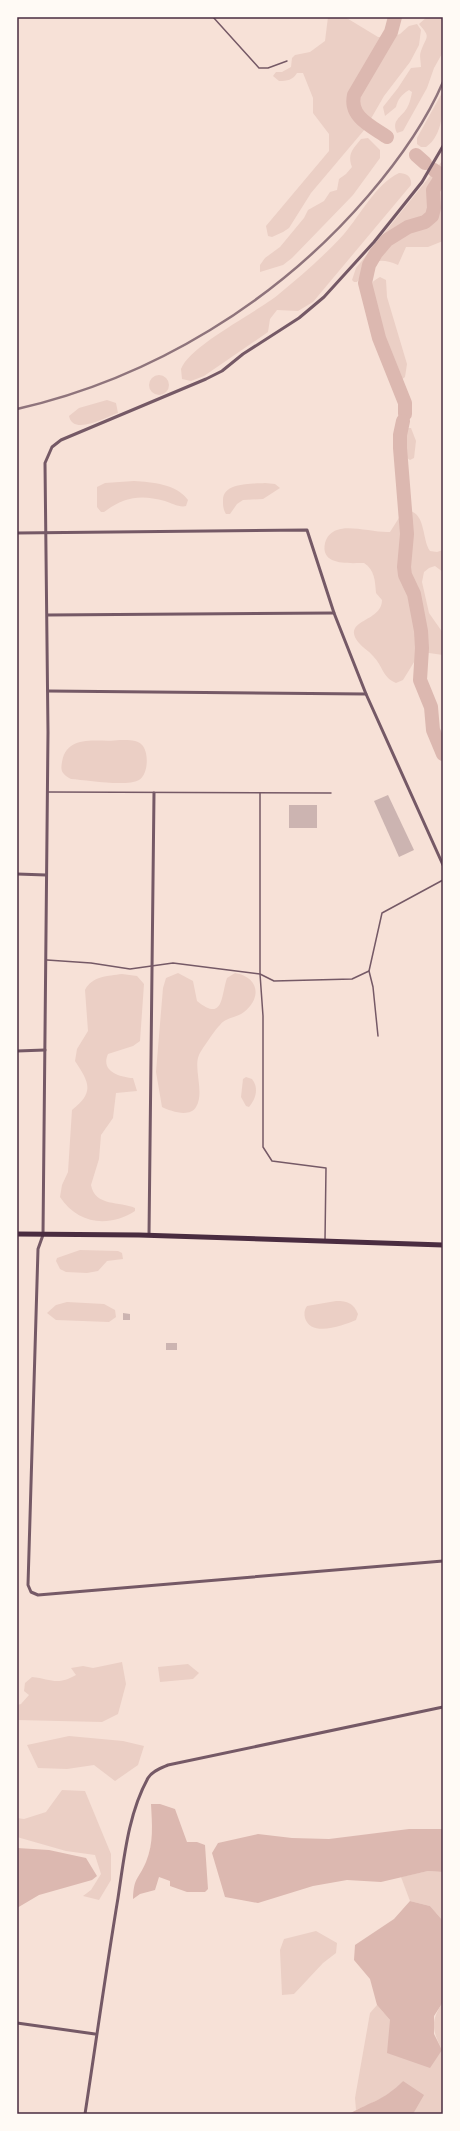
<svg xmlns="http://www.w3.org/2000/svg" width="460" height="2131" font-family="'Open Sans',sans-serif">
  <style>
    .green { fill: #ebcfc5 }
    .water { fill: #dcb8b0 }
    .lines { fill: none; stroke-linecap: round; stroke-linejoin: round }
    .stream { stroke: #dcb8b0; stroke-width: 2.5 }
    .river { stroke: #dcb8b0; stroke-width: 14 }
    .building { fill: #ccb4b1 }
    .service { stroke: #755966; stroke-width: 1.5 }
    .minor { stroke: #755966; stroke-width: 3 }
    .primary { stroke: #4a2c40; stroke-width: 5 }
    .rail { stroke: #8f747c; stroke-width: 2.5 }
    .neatline { fill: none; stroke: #4a2c40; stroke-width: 1.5 }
  </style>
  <rect width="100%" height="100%" fill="#f7e1d7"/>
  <g class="green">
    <path d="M328 17H345L378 37H391L400 34 409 26 417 24 421 30 419 45 410 62 384 96 365 129 311 193 289 228 283 232 272 237 268 236 266 226 329 151V134L313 113V98L303 73H297C293 80 287 81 279 81L273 76 276 72H282L291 67 292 58 295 55 310 52 325 41Z"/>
    <path d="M427 17H443V52L434 68 427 88 408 122 403 131 397 133C391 120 401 118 407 108 410 103 411 97 412 92L409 90C401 95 398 99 396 107L385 116 383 107 398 88 411 68 421 67C421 62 419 55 421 51 427 35 431 38 419 24Z"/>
    <path d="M443 91C443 110 443 135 426 147H421L417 144V138Z"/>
    <path d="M368 138 380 150V158L353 195 292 258 283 265 260 272V265L265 258 280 247 304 218 308 210 324 201 330 192 337 190 339 179 346 174 352 167C347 154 353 149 361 139Z"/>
    <path d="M443 160V241L428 247H406L398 265C374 255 370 264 357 282H354L352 280 356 268Z"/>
    <path d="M399 173C407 173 412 177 411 185L313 302 298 311 277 310 270 319 268 332 204 376 191 381 182 379 181 369C190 345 256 313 279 294 301 276 326 254 344 234 361 214 376 184 399 173Z"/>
    <path d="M380 277 386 280 387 297 407 364 405 377 398 382 393 381 388 375C382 358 362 313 365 296 366 288 372 281 380 277Z"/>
    <circle cx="159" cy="385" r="10"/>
    <path d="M107 400 116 403 118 413C106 417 73 436 69 416L79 408Z"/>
    <path d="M407 428H411L416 441 414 458 410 460 407 458C404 449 400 436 407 428Z"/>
    <path d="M134 481C152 482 177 484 188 500L186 506C180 508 171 503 165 501 140 494 124 497 104 512H101L97 507V487L105 483Z"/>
    <path d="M265 483 275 484 280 488 263 499 243 500 237 504 230 514H226C223 509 223 506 223 500 223 482 252 484 265 483Z"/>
    <path d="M404 510C427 510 421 538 430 551L437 552 443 550V572L435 566 429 568 424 572 422 582 429 613 443 633V655L429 653 419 654 403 680 396 683C382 677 383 666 373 656 369 651 363 648 359 643 340 619 382 623 382 600L376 593C375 581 375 570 364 563 349 563 320 566 325 543 327 536 331 532 337 530 350 525 375 533 390 532Z"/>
    <path d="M120 740C127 740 138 739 143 746 149 754 148 775 139 780 126 787 86 780 71 779 63 774 60 772 62 762 67 733 99 743 120 740Z"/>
    <path d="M178 973 193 981 197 1001C224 1023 221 995 227 978L235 973C259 977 262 998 244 1012 237 1018 226 1017 220 1025 217 1027 200 1052 199 1055 193 1068 205 1093 196 1107 190 1118 170 1111 162 1107L156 1072 163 988 166 978Z"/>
    <path d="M122 974 137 976 144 984 140 1041 133 1046 108 1054C100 1072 121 1077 133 1078L137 1091 116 1093 113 1118 101 1135 99 1159 91 1185C95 1207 120 1201 135 1208V1211C108 1228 78 1224 60 1197L62 1185 68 1172 72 1110C95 1092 89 1082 75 1061L77 1049 88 1031 85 990C92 976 108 976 122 974Z"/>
    <path d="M246 1077 252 1079C259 1088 256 1099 249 1107L246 1106 241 1097 243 1079Z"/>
    <polygon points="80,1250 118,1251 122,1253 123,1259 107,1261 98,1271 87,1273 66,1272 60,1269 56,1261 57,1258"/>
    <path d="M336 1301C348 1301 353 1303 358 1314L356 1320C344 1325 311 1338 305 1318 304 1314 304 1310 307 1306Z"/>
    <polygon points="67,1302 104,1304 115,1310 116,1317 109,1322 56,1320 47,1313 56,1305"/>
    <path d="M122 1662 126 1684 118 1714 102 1722 17 1720V1705L21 1704 29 1695 24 1691 25 1683 32 1677C51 1679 57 1686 76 1675L71 1668 83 1666 93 1668Z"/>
    <polygon points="188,1664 199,1673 193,1679 160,1682 158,1667"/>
    <polygon points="69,1736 123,1741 144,1746 138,1765 115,1781 94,1765 67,1769 38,1768 27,1745"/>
    <polygon points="62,1790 85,1791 111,1854 111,1880 99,1900 83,1896 91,1890 101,1874 95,1855 66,1851 17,1837 17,1818 24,1819 46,1812"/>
    <polygon points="428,1871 443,1872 443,1921 430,1906 410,1901 401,1877"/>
    <polygon points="316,1931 337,1943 336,1953 323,1963 294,1994 282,1995 280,1950 284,1939"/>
    <path d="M443 2002V2114H413L403 2081C389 2096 375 2102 356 2110L355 2098 370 2013 377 2005 390 2020 442 2050C432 2029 430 2022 443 2002Z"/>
  </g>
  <g class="water">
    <path d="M151 1804H160L175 1809 187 1842H197L205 1845 208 1889 205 1892H187L170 1886V1881L159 1877 155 1890 140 1894 133 1899C134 1876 138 1881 146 1862 154 1843 152 1824 151 1804Z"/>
    <polygon points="409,1829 443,1829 443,1872 428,1871 381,1882 347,1880 313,1886 258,1903 225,1897 212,1853 218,1843 258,1834 292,1838 329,1839"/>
    <polygon points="17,1848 49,1850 86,1858 97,1876 92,1880 39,1895 17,1908"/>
    <polygon points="410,1901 430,1906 443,1921 443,2002 434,2016 434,2034 442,2050 430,2068 387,2053 390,2020 377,2005 370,1979 354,1960 355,1945 394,1919"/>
    <path d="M403 2081 424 2095 413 2114H349C372 2101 383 2101 403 2081Z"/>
  </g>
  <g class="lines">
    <polyline class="stream" points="442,176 443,177"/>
    <g class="river">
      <path d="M387 137C371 126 349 117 354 95L391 32 395 17"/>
      <polyline points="416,155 425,163"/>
      <polyline points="405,414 405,403 379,338 365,283 369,265 376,253 387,240 408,227 425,222 432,216 434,208 433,190 442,176 434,170"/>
      <polyline points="403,421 400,435 400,448 407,534 404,567 405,575 414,594 421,631 422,648 420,680 431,707 433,730 443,754"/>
    </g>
  </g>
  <g class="building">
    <polygon points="388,795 414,850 399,857 374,801"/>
    <rect x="289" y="805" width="28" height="23"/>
    <polygon points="123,1313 130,1314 130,1320 123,1320"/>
    <rect x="166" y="1343" width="11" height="7"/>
  </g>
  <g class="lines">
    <g class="service">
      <polyline points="213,17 259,68 268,68 287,61"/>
      <polyline points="48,792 331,793"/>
      <polyline points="260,793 260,974 263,1016 263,1147 272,1161 326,1168 325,1240"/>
      <polyline points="47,960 91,963 130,969 173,963 260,974 274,981 352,979 369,971"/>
      <polyline points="378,1036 373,987 369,971 382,913 443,880"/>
    </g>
    <g class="minor">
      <polyline points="443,146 422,182 374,242 324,297 299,318 243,354 222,371 206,379 61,440 52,447 45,463 48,732 43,1235 38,1249 28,1585 31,1592 38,1595 443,1561"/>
      <polyline points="17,533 307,530 334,613 366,694 443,865"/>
      <polyline points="48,615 334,613"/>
      <polyline points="48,691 366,694"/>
      <polyline points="17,874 46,875"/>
      <polyline points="17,1051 45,1050"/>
      <polyline points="149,1235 154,793"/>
      <polyline points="17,2023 95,2034"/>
      <path d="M85 2114C96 2042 106 1970 118 1898 124 1859 128 1814 148 1778 152 1771 161 1768 168 1765L443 1707"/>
    </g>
    <polyline class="primary" points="17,1234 139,1235 443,1245"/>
    <path class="rail" d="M17 409C153 378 278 301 368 196 398 161 425 124 443 82"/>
  </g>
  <rect width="460" height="2131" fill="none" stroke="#fffaf5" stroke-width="36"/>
  <rect x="18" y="18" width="424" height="2095" class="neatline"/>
</svg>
